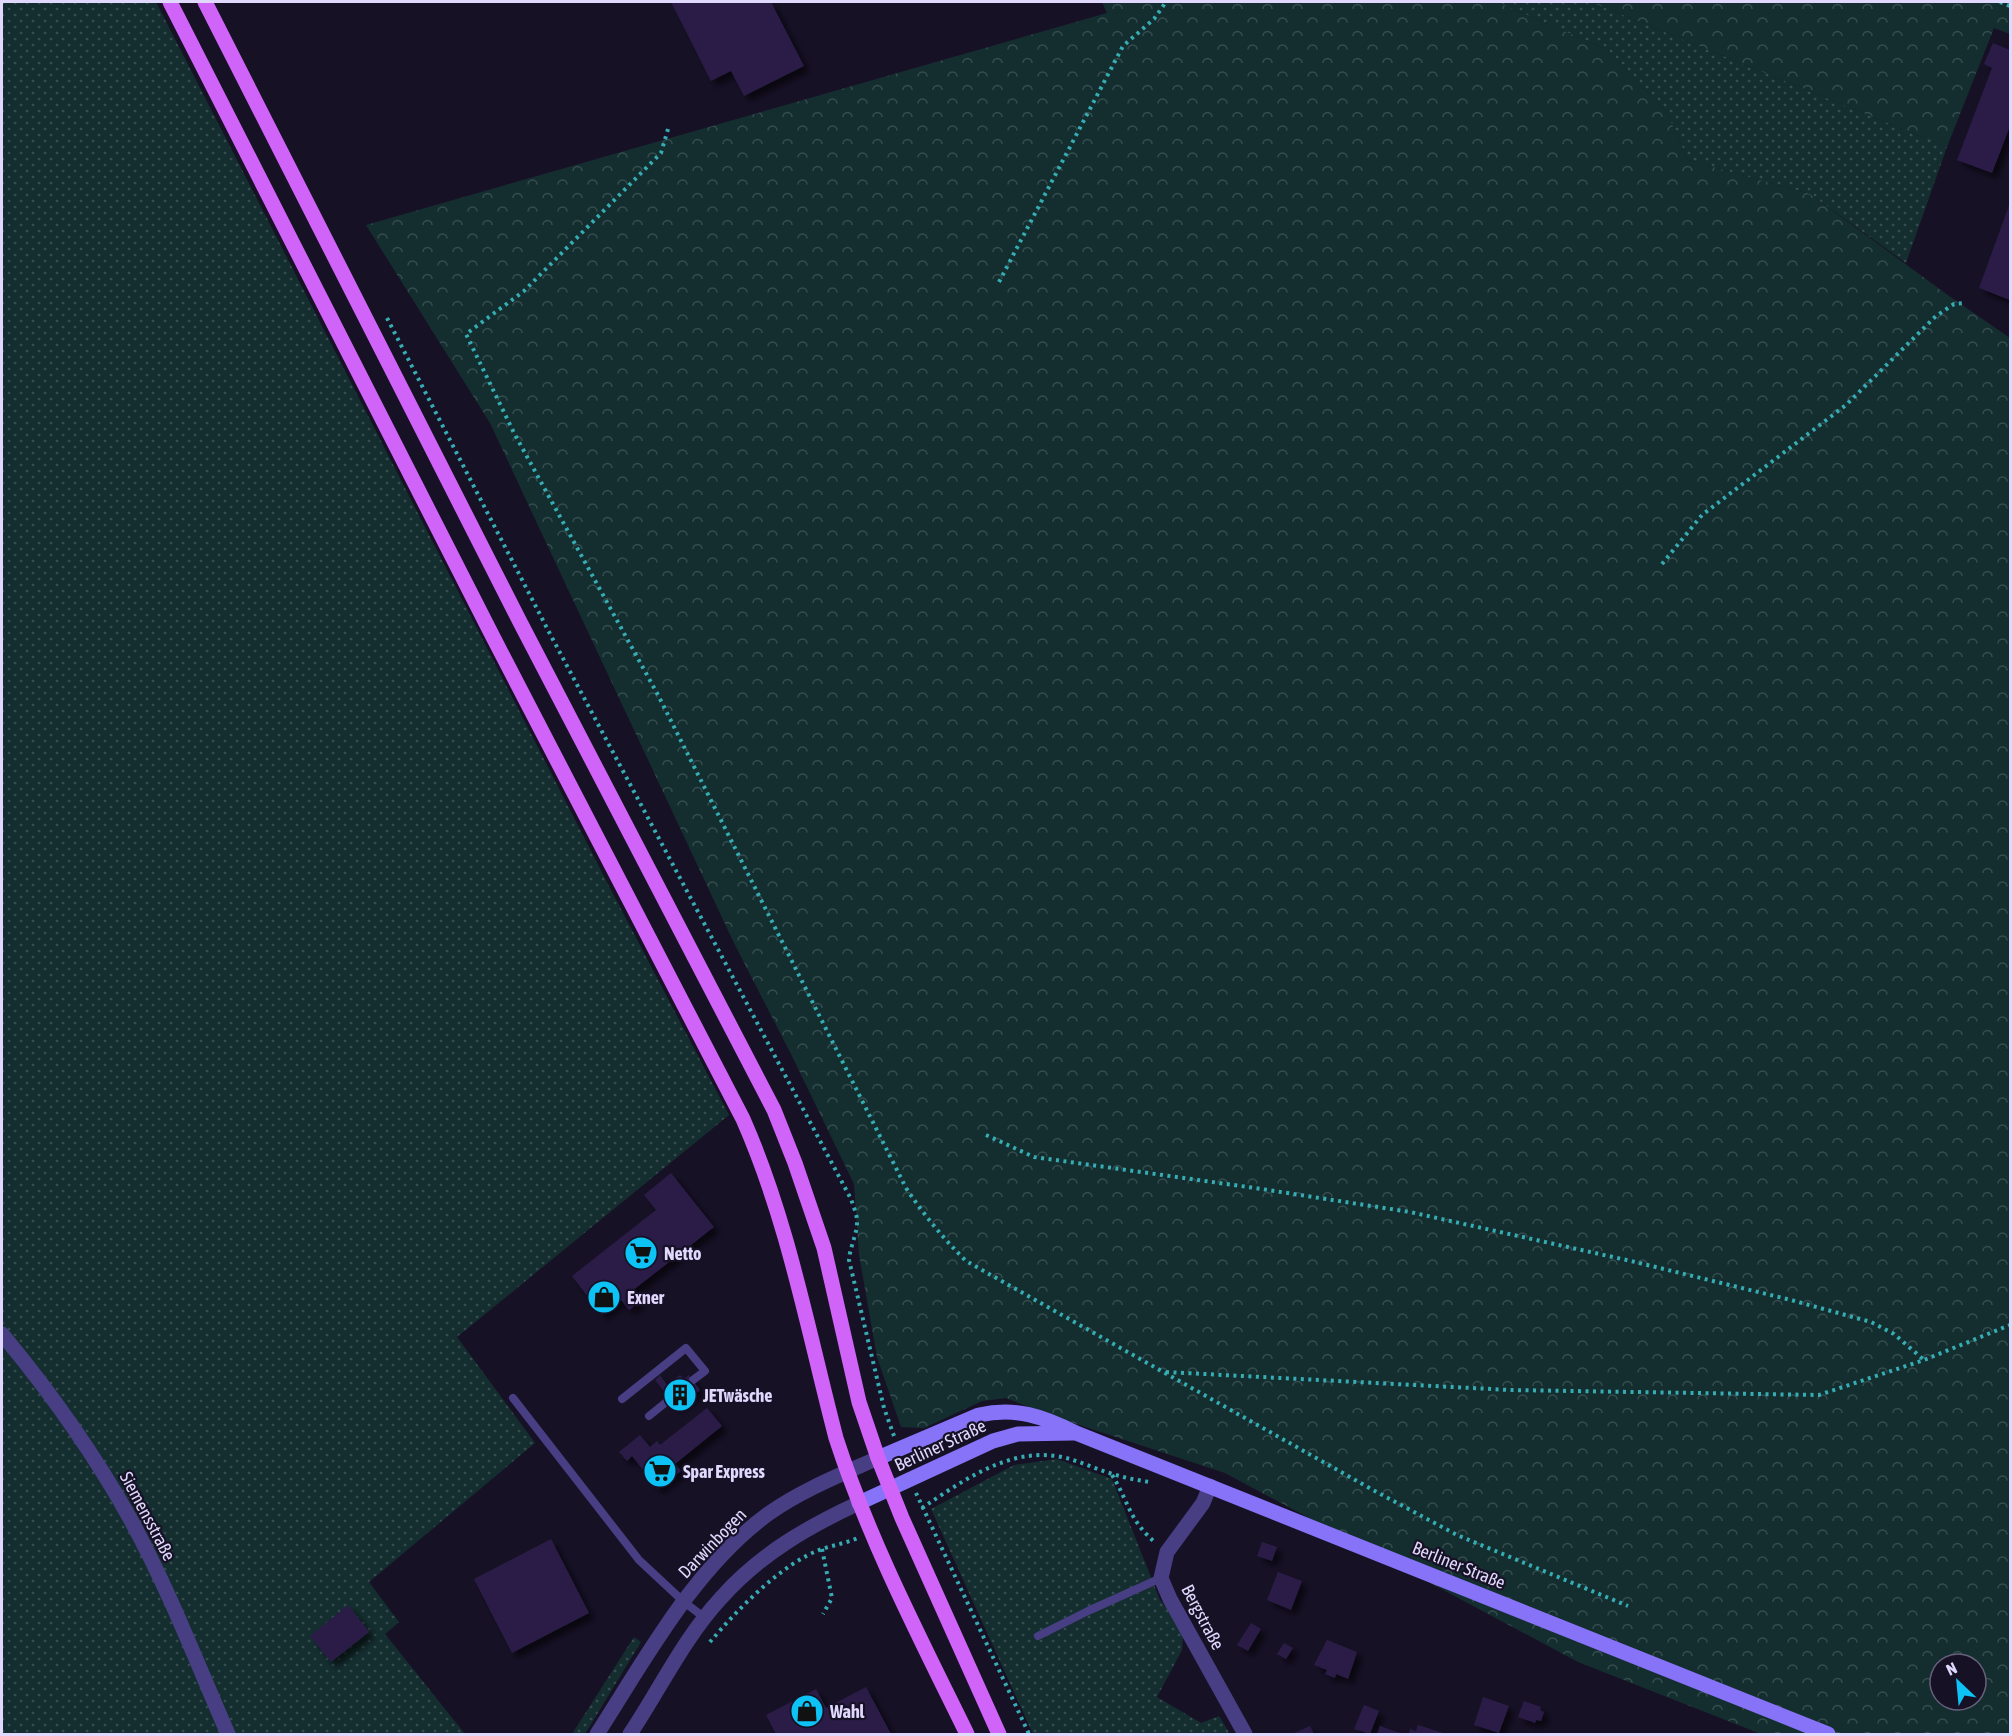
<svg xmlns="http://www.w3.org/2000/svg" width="2012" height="1736" font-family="'Asap Condensed',sans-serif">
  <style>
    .grass { fill: url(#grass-dots) }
    .forest { fill: url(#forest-crowns); fill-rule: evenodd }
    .building { fill: #2a1e46; filter: url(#shadow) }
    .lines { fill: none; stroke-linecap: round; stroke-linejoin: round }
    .path { stroke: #36acb3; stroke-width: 4; stroke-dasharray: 3 4.5; stroke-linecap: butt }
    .lane { stroke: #483e83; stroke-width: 8 }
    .street { stroke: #483e83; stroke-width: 15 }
    .secondary { stroke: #8673f8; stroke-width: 15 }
    .primary { stroke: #d164f8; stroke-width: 15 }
    .labels { text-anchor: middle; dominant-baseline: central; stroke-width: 4.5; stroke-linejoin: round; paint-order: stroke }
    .poi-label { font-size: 18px; font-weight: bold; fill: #e0d8fd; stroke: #171126; text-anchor: start }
    .street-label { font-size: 18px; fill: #e0d8fd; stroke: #171126 }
  </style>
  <defs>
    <pattern id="grass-dots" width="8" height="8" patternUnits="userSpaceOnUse" patternTransform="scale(1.5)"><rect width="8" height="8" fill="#142e30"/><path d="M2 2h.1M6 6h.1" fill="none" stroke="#364c4f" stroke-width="1.8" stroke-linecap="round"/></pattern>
    <pattern id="forest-crowns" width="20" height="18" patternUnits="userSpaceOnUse" patternTransform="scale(1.5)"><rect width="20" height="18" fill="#142e30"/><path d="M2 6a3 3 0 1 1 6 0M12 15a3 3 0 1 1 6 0" fill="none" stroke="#364c4f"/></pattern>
    <filter id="shadow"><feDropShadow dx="5.5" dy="5.5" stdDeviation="3" flood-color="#0009"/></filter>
  </defs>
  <rect width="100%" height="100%" fill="#171126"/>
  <g class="grass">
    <polygon points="2,2 156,2 612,892 729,1115 457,1337 535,1443 369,1582 399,1622 385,1634 465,1734 2,1734"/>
    <polygon points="1497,2 1591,2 1947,147 1906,263 1810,194 1688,160 1666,111 1608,50"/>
    <polygon points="1057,1459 1112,1479 1160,1600 1179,1623 1183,1637 1182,1650 1157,1697 1201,1723 1219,1716 1230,1734 1033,1734 931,1509 1014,1465"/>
    <polygon points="634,1637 641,1642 585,1734 572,1734"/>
  </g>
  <g class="forest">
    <path d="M1102 2H1497L1608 50 1666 111 1688 160 1810 194 1949 296 2010 338V1734H1761L1578 1662 1225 1473 1052 1416 1006 1398 982 1401 924 1428 901 1427 877 1357 859 1255 854 1184 792 1056 734 943 490 423 366 225 1107 13ZM1940 1664H1976V1700H1940Z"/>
    <polygon points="1591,2 2010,2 2010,34 1994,28 1947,147"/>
  </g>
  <g class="building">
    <polygon points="671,2 771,2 804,66 744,96 731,71 711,81"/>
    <polygon points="1993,43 2010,50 2010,126 1992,173 1957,160 1992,68 1984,64"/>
    <polygon points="2010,203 2010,300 1979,288"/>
    <polygon points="671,1173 714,1227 632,1291 640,1302 629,1310 621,1300 602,1315 572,1276 656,1210 644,1195"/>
    <polygon points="660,1375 667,1385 680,1375 684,1379 689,1375 700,1390 677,1408 655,1380"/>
    <polygon points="707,1408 722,1426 675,1464 681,1471 658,1489 632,1456 627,1461 619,1452 640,1435 650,1447 657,1441 660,1445"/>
    <polygon points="551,1539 589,1613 512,1653 474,1579"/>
    <polygon points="1262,1542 1277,1547 1272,1561 1257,1556"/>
    <polygon points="1278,1572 1302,1581 1291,1610 1267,1600"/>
    <polygon points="348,1605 369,1632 331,1662 310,1636"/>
    <polygon points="1251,1623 1261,1629 1248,1651 1237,1645"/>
    <polygon points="1327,1640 1357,1652 1348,1679 1336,1674 1335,1678 1325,1674 1327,1670 1314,1665"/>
    <polygon points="1284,1643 1293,1648 1286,1659 1277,1654"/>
    <polygon points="866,1687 891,1734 776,1734 766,1715 816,1689 826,1708"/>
    <polygon points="1483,1697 1509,1706 1499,1733 1474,1725"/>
    <polygon points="1524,1701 1541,1707 1540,1710 1544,1712 1541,1721 1536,1720 1535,1723 1518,1717"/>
    <polygon points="1364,1705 1379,1711 1370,1734 1354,1729"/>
    <polygon points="1418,1725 1443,1733 1442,1734 1409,1734 1410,1729 1416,1731"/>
    <polygon points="1310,1726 1314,1734 1292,1734"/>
    <polygon points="1380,1726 1403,1734 1377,1734"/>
  </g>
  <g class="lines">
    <g class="path">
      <polyline points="2000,2 2010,6"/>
      <path d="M668 129 661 153 524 291 466 334 514 433 658 695 906 1188C924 1215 943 1238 966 1261L1373 1490 1457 1535 1628 1606"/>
      <polyline points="999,282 1123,46 1154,19 1166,2"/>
      <path d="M387 318 550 634 851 1199C853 1205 856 1212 857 1219 858 1233 850 1246 849 1260L884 1408 894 1436"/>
      <polyline points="1662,564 1702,515 1846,405 1936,316 1954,304 1963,303"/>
      <polyline points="986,1135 1034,1157 1255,1188 1410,1212 1631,1261 1791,1300 1871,1322 1894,1334 1924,1360"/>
      <polyline points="1166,1372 1510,1390 1819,1395 1924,1360 2010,1325"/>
      <path d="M1112 1475C1129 1502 1129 1521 1156 1543"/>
      <polyline points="916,1493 1029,1734"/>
      <path d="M922 1508C961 1482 1006 1449 1056 1456 1077 1459 1094 1469 1113 1474 1125 1478 1137 1480 1149 1482"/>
      <polyline points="822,1549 832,1598 823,1614"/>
      <path d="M710 1642C737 1610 782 1563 822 1549 834 1545 846 1543 858 1538"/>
    </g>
    <g class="lane">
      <polyline points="513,1398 639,1560 684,1602 705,1618"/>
      <polyline points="622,1399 686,1348 705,1371 693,1380"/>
      <polyline points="649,1416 670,1399"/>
      <polyline points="1038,1636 1088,1611 1161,1578"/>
    </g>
    <g class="street">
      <path d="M2 1334C51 1393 95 1455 132 1522 169 1590 197 1663 228 1734"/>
      <polyline points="1210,1486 1203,1503 1167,1552 1161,1578 1170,1599 1245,1734"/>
      <path d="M597 1734C646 1658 694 1568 768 1514 802 1490 840 1475 878 1458"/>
      <path d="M630 1734C660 1689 684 1638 721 1598 759 1555 807 1527 859 1503"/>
    </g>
    <g class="secondary">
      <path d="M878 1458 979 1415C1016 1407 1042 1416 1076 1433L1828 1734"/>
      <polyline points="859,1503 993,1441 1018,1434 1073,1433"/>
    </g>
    <g class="primary">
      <path d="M170 2 492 635 743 1119C788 1221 808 1331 836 1438 869 1540 920 1638 967 1734"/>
      <polyline points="205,2 520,622 774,1110 795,1163 824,1248 859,1402 878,1458 902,1518 999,1734"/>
    </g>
  </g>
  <defs>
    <symbol id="supermarket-disc" viewBox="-11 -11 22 22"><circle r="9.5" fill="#0dc2f4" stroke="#171126"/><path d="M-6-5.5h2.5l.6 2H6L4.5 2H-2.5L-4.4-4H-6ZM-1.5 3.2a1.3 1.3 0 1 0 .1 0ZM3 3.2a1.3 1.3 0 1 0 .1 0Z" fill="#111"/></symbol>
    <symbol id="shop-disc" viewBox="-11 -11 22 22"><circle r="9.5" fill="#0dc2f4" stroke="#171126"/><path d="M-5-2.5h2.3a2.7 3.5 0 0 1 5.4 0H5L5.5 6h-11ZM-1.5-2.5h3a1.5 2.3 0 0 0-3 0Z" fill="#111"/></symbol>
    <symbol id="building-disc" viewBox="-11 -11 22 22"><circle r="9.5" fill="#0dc2f4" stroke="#171126"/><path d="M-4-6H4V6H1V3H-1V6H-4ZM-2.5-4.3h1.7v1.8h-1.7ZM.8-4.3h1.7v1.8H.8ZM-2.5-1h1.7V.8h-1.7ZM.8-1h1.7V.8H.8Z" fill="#111"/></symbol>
  </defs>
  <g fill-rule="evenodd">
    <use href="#supermarket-disc" x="622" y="1234" width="38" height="38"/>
    <use href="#shop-disc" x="585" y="1278" width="38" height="38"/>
    <use href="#building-disc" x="661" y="1376" width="38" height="38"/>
    <use href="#supermarket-disc" x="641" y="1452" width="38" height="38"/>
    <use href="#shop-disc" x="788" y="1692" width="38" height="38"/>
  </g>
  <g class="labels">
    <g class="poi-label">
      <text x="664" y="1253">Netto</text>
      <text x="627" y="1297">Exner</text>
      <text x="703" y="1395">JETwäsche</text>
      <text x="683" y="1471">Spar Express</text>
      <text x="830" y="1711">Wahl</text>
    </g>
    <g class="street-label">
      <text transform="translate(940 1445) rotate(-25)">Berliner Straße</text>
      <text transform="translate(148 1516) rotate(62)">Siemensstraße</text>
      <text transform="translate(712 1543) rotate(-46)">Darwinbogen</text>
      <text transform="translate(1459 1565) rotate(22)">Berliner Straße</text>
      <text transform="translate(1203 1617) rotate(62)">Bergstraße</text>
    </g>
  </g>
  <rect width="2012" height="1736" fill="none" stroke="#e0d8fd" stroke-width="6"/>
  <g transform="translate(1958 1682) rotate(334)"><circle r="28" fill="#171126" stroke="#67617c" stroke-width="1.5"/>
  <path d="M0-4.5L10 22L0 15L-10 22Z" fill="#0dc2f4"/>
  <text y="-9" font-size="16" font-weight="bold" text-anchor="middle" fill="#e0d8fd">N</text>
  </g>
</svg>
